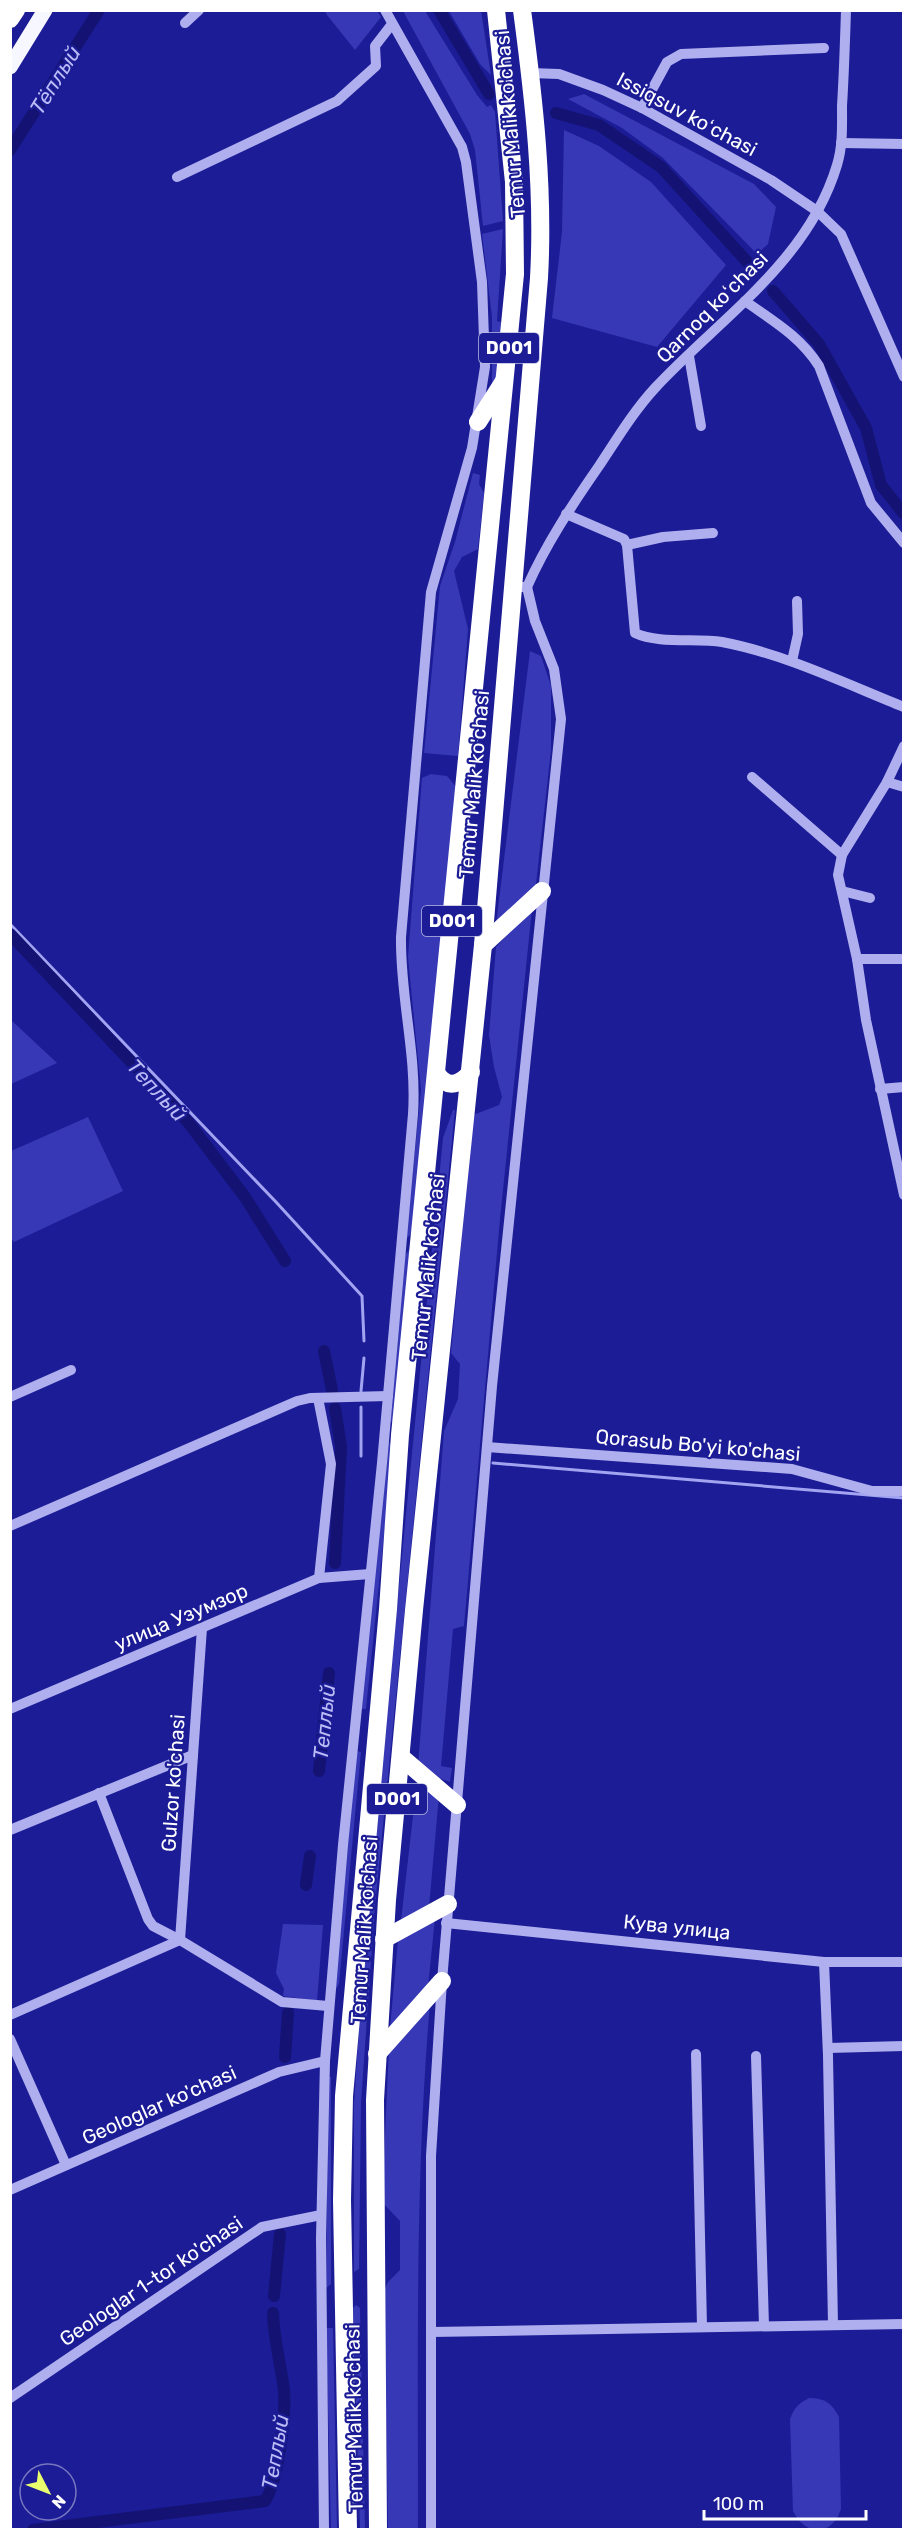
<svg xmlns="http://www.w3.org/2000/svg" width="914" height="2540" font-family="Rubik,sans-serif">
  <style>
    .green { fill: #3738b6 }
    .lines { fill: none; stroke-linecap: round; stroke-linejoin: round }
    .stream { stroke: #a2a4f1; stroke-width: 3 }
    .canal { stroke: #141373; stroke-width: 12 }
    .minor { stroke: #afafef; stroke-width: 10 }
    .major { stroke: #f7f7ff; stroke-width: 15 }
    .highway { stroke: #fff; stroke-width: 18 }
    .labels { text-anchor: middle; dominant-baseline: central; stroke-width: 4.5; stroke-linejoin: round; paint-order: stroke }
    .shield { fill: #1c1c96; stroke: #bbbbe0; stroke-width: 1.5 }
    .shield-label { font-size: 18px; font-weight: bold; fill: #fff }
    .street-label { font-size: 20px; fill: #fff; stroke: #1c1c96 }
    .water-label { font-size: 21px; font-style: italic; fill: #bbbcf6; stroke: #1c1c96 }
  </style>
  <rect width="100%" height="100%" fill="#1c1c96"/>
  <g class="green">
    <polygon points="325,11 377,11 381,17 355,50 327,15"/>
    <polygon points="403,11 425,11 477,95 487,107 491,105 495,112 503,221 483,226 475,150 470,134"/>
    <polygon points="449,11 481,11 491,75 480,64"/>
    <polygon points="584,94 754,184 776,207 768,244 757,254 663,158 622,128 568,99"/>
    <polygon points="564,130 599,146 651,182 726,265 657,347 552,318 562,232"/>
    <polygon points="503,229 497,321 503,323 498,373 492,390 492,317 482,234"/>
    <polygon points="473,473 480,475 479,484 484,493 478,549 462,557 454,571 468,629 458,756 424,753 440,586 455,542"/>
    <polygon points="530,651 541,656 551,686 551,750 535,893 496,924"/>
    <polygon points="431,774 447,776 456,787 413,1232 406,1239 421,1090 408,957 422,778"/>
    <polygon points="532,909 500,1219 464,1626 453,1629 441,1766 452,1768 450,1782 433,1776 418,1766 444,1431 458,1399 460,1364 451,1353 473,1115 499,1105 502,1097 494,1067 489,1035 496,947"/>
    <polygon points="11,1020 57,1063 11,1084 10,1084"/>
    <polygon points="453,1110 455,1110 375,1905 361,2103 359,2269 354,2272 354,2103 368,1902 443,1138"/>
    <polygon points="88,1117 123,1191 14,1242 10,1237 11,1151"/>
    <polygon points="411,1248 395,1427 389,1418 404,1256"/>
    <polygon points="387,1439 393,1448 366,1709 360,1709"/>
    <polygon points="355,1751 361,1752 339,1984 332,1996"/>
    <polygon points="417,1781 439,1795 429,1907 401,1921"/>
    <polygon points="435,1918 428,1987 390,2028 398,1940"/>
    <polygon points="283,1924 323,1925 317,2001 283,1996 284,1989 276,1973"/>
    <path d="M430 2003C415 2178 418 2354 418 2529H388L384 2291 388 2282 400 2270V2221L382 2202 389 2047Z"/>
    <polygon points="328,2077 331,2077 331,2284 326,2288"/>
    <polygon points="356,2305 360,2308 365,2529 360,2529 353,2308"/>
    <polygon points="326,2328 333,2328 337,2529 331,2529"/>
    <path d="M809 2398C824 2398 832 2403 839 2417L841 2509C832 2537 805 2536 793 2511L790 2419C794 2408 799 2403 809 2398Z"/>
  </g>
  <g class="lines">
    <g class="stream">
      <polyline points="10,924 276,1202 362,1296 364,1341"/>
      <polyline points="361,1391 364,1358"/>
      <polyline points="361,1407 361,1456"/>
      <polyline points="493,1463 904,1498"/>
    </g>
    <g class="canal">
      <polyline points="439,10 489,94"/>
      <polyline points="556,113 599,125 661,167 750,265"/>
      <polyline points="10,150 99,10"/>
      <polyline points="773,291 819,344 866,428 881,485 904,514"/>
      <polyline points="10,934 188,1122 245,1197 285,1261"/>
      <polyline points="324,1351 332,1390"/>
      <polyline points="335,1563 341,1447 335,1408"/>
      <polyline points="319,1771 329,1673"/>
      <polyline points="306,1885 310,1856"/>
      <polyline points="285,2057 288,2013"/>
      <polyline points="274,2296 280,2234"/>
      <path d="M33 2530 265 2501C278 2482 286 2415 284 2391 281 2364 274 2342 273 2313"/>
    </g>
    <g class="minor">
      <polyline points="185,23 199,10"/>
      <polyline points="530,73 559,74 603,90 642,108 771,180 817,211 841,234 904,377"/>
      <polyline points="642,108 667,62 681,54 824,48"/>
      <polyline points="841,143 904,144"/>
      <polyline points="177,177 337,101 376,66 375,46 392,24"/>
      <path d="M745 301C773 321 800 336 819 366L871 503 904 543"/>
      <polyline points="689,356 701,426"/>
      <path d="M566 514 624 539 627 545 635 633C658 644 696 638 722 642 785 654 844 683 904 707"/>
      <polyline points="627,545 663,537 713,533"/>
      <path d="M521 587H527C546 544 572 505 599 466 617 439 633 412 655 388 720 318 808 262 837 165 843 146 842 125 842 106 844 74 845 42 846 10"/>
      <polyline points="792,661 798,634 797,601"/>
      <polyline points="904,746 887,782 842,855 838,875 857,959 866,1020 904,1195"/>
      <polyline points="752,777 842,855"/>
      <polyline points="887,782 904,787"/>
      <polyline points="842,891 870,898"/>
      <polyline points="857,959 904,959"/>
      <polyline points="880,1089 904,1087"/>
      <polyline points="10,1397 71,1370"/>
      <polyline points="318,1398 331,1464 319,1578"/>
      <polyline points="487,1447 792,1469 872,1491 904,1491"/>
      <polyline points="10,1526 297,1401 310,1398 388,1396"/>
      <polyline points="10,1709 319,1578 370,1574"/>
      <polyline points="99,1793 148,1919 153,1926 180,1940 202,1628"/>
      <polyline points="10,1830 193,1755"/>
      <polyline points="446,1923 824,1962 904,1962"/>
      <polyline points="824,1962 828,2056 833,2325"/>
      <polyline points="10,2015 180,1940 282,2002 328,2006"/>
      <polyline points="10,2039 66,2165"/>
      <polyline points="828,2048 904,2046"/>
      <polyline points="696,2054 702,2327"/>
      <polyline points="756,2056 764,2326"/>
      <polyline points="10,2190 279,2072 325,2061"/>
      <polyline points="431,2332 904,2324"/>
      <polyline points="10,2398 262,2227 321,2215"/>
      <path d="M324 2530 321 2238 325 2061 343 1845 382 1463 413 1114C417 1054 400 997 401 937L431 592 472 448 485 367 482 282 466 162 462 147 385 10"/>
      <polyline points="431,2530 431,2156 442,1981 492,1386 561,719 554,669 535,621 527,587"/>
    </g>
    <polyline class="major" points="10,67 45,10"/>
    <g class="highway">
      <polyline points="10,19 16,10"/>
      <polyline points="478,422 504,381"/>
      <polyline points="483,945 542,891"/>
      <path d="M437 1074C448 1090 461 1084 471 1072"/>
      <polyline points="401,1757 457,1805"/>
      <polyline points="384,1939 448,1904"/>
      <polyline points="377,2054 442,1981"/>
      <polyline points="348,2530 342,2200 344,2096 388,1609 400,1435 515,274 514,182 496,10"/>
      <path d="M378 2530 375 2100 387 1900 414 1610 483 945 539 278C544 188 534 100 522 10"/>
    </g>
  </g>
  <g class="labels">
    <g class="shield">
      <rect x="479" y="333" width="60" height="30" rx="4.5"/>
      <rect x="422" y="906" width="60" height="30" rx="4.5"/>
      <rect x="367" y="1784" width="60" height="30" rx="4.5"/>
    </g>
    <g class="shield-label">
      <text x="509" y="348">D001</text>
      <text x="452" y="921">D001</text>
      <text x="397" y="1799">D001</text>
    </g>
    <g class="street-label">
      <text transform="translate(687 114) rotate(28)">Issiqsuv koʻchasi</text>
      <text transform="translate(510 124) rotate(-95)">Temur Malik ko'chasi</text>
      <text transform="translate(712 307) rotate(-45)">Qarnoq koʻchasi</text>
      <text transform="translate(474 784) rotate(-85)">Temur Malik ko'chasi</text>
      <text transform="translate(428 1267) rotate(-84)">Temur Malik ko'chasi</text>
      <text transform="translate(698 1445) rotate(5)">Qorasub Bo'yi ko'chasi</text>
      <text transform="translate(181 1617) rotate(-23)">улица Узумзор</text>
      <text transform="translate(173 1783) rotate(-86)">Gulzor ko'chasi</text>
      <text transform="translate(677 1927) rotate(6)">Кува улица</text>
      <text transform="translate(364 1930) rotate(-86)">Temur Malik ko'chasi</text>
      <text transform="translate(159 2105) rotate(-24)">Geologlar ko'chasi</text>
      <text transform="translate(151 2281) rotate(-34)">Geologlar 1-tor ko'chasi</text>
      <text transform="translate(354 2418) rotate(-91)">Temur Malik ko'chasi</text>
    </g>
    <g class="water-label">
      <text transform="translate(55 80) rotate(-58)">Тёплый</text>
      <text transform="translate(157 1090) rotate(47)">Теплый</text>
      <text transform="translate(324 1722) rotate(-84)">Теплый</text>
      <text transform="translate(275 2452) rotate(-80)">Теплый</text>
    </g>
  </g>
  <rect width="914" height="2540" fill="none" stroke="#ffffff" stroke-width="24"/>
  <g transform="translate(48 2492) rotate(132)"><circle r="28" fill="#1c1c96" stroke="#7777c0" stroke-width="1.5"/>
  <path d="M0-4.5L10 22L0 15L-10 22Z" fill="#e9ff6d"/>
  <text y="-9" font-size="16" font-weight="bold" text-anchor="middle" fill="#ffffff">N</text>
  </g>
  <path d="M704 2510v9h162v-9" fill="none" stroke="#ffffff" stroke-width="3"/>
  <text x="713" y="2510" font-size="18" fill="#ffffff" stroke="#1c1c96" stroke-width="4.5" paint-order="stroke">100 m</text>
</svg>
